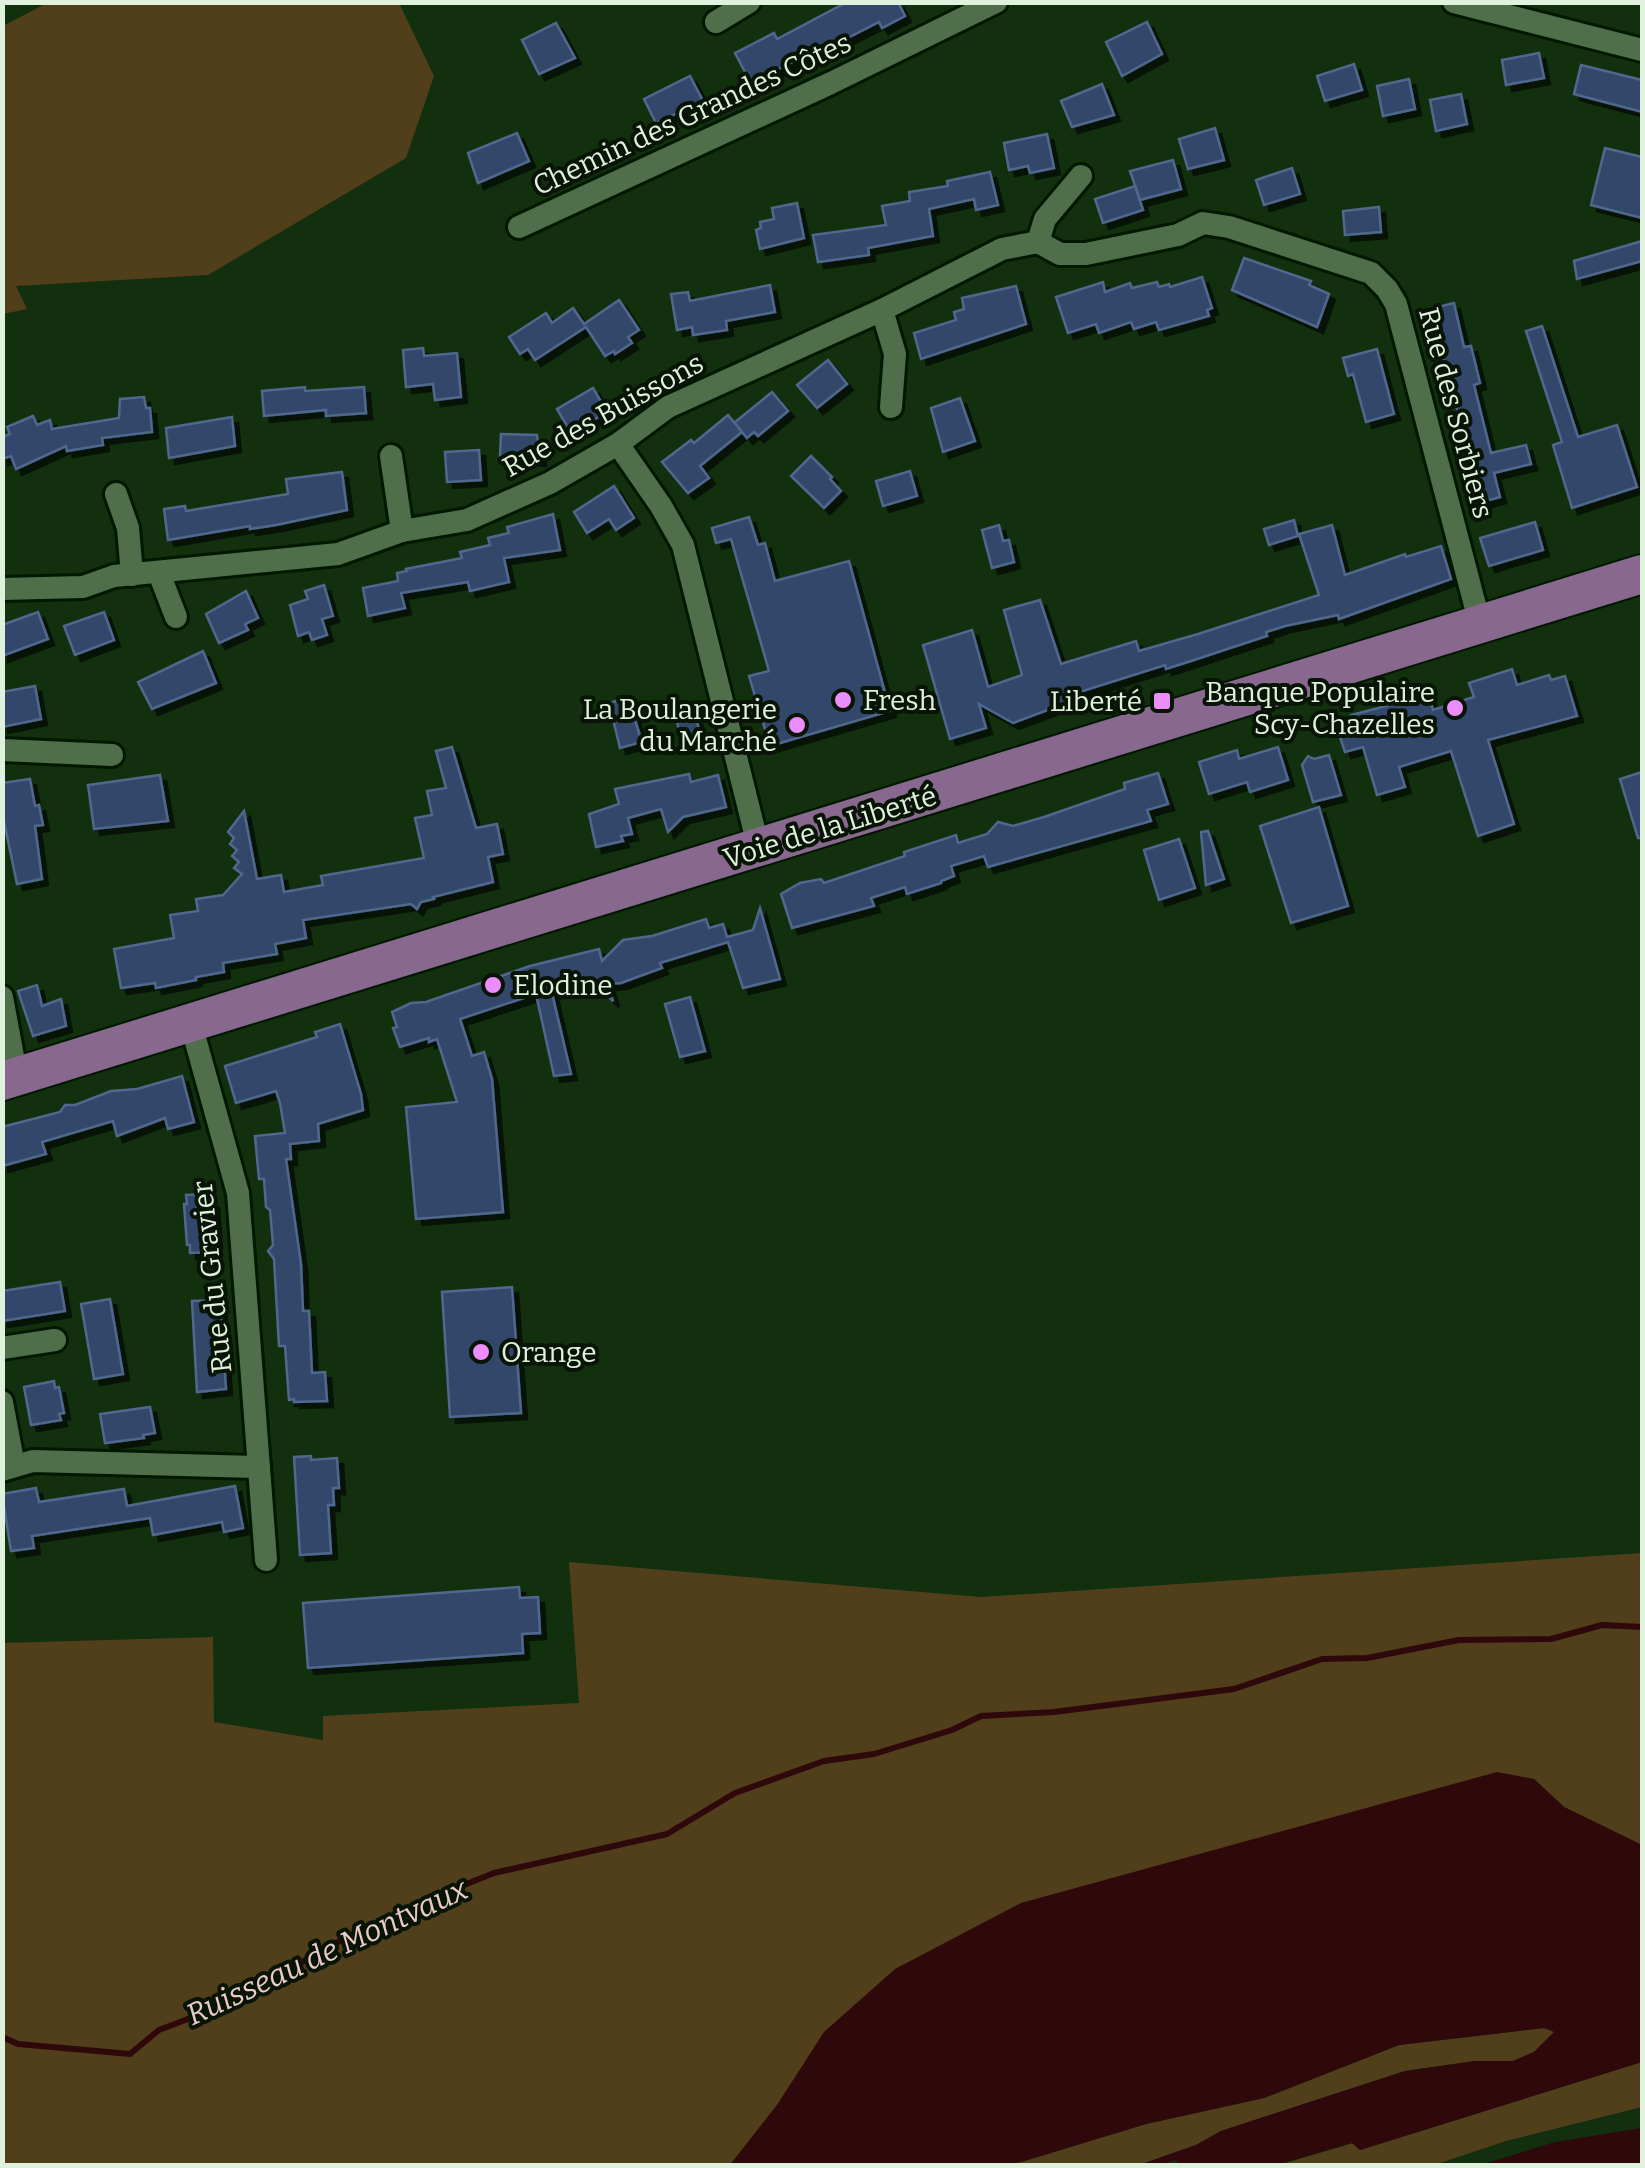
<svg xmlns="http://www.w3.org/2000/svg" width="1645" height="2168" font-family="Bitter,serif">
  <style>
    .green { fill: #513f1c }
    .water { fill: #2e080a }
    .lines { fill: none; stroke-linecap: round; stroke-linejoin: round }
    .stream { stroke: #2e080a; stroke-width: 6 }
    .building { fill: #32476b; stroke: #51678e; stroke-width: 2.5; filter: url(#shadow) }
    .street-casing { stroke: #001700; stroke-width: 28 }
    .primary-casing { stroke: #001700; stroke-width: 42 }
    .street { stroke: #4f6f4b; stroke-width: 22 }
    .primary { stroke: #88688e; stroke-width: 38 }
    .poi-dot { fill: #eb8dfc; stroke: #081406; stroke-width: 4 }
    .labels { text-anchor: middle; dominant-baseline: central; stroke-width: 8; stroke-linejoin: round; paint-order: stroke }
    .street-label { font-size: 28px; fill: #e0f2dd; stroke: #081406 }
    .poi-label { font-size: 28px; fill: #e0f2dd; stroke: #081406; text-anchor: end }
    .water-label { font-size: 30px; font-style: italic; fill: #ebcac8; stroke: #081406 }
  </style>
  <defs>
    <filter id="shadow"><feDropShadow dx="6" dy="6" stdDeviation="0" flood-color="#0009"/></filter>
  </defs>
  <rect width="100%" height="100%" fill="#122f0e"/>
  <g class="green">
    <polygon points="49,2 399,3 434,76 406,158 208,275 16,286 27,309 3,314 3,26"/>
    <polygon points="1642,1553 1642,1845 1564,1807 1534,1779 777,2105 730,2165 3,2165 2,1643 213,1637 214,1722 323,1740 323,1716 579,1703 569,1562 981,1597"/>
    <polygon points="1545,2028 1555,2032 1534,2052 1513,2061 1475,2061 1405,2071 1221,2131 1196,2145 1139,2165 993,2166 1021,2162 1146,2124 1264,2098 1399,2045"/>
    <polygon points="1642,2062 1642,2107 1506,2141 1434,2165 1276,2166 1353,2143 1360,2150"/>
  </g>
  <g class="water">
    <polygon points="1497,1772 1534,1779 1564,1807 1642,1845 1642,2062 1360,2150 1352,2143 1276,2165 1181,2165 1175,2160 1162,2165 1139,2165 1196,2145 1221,2131 1405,2071 1475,2061 1513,2061 1534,2052 1554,2032 1544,2028 1399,2045 1264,2098 1146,2124 1021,2162 993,2166 730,2165 777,2105 824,2032 895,1969 1021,1903"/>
    <polygon points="1642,2128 1642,2165 1480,2165 1555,2142"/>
  </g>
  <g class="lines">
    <polyline class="stream" points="2,2037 18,2044 130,2054 159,2030 235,2001 335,1943 371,1931 424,1901 494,1873 667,1834 735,1793 824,1761 874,1754 952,1730 981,1716 1054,1712 1234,1689 1322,1659 1367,1658 1459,1640 1551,1639 1602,1625 1642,1627"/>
  </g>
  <g class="building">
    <polygon points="847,2 898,2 905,16 882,28 879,22 838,43 840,47 816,59 812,52 775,71 776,75 753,87 735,53 774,33 777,39"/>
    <polygon points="1147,22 1162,54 1122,76 1106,42"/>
    <polygon points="556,23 575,58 539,74 522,40"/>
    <polygon points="1539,53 1544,78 1506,85 1502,60"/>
    <polygon points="1354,64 1362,90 1325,101 1317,76"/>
    <polygon points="1581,65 1642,80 1642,112 1574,94"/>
    <polygon points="690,76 703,101 656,123 644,99"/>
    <polygon points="1409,79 1415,109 1383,116 1377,86"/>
    <polygon points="1102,84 1114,115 1072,127 1061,101"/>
    <polygon points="1461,94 1467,124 1436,131 1430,100"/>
    <polygon points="1215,128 1224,160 1188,169 1179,139"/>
    <polygon points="517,133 529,161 478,183 468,153"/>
    <polygon points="1047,134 1054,168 1030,173 1028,166 1009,170 1004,143"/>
    <polygon points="1605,148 1642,157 1642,218 1591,205"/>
    <polygon points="1173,160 1181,189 1140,200 1130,171"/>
    <polygon points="1292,168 1300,194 1264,205 1256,180"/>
    <polygon points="990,172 998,205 976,210 974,199 929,209 933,236 868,248 869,255 818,262 813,235 886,225 882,206 910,201 909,192 948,186 947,181"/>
    <polygon points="1135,186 1143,210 1103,223 1095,199"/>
    <polygon points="797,203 804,238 760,249 756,230 761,228 760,222 774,219 772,208"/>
    <polygon points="1379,207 1381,232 1345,235 1343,211"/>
    <polygon points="1642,241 1642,261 1577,279 1574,261"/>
    <polygon points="1244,258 1311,281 1309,285 1329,294 1317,327 1232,290"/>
    <polygon points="1202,277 1212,308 1207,310 1209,316 1159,330 1156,322 1134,329 1131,322 1099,333 1096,324 1068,333 1056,297 1103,282 1105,292 1130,283 1132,288 1157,282 1159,287 1169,284 1170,287"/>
    <polygon points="770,285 775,312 726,321 727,330 693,335 692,327 677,330 671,294 688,292 690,301"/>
    <polygon points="1016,286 1026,324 921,359 914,333 956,320 954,312 964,309 962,298"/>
    <polygon points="619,300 639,330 628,337 632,343 615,354 614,351 605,356 586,327 535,360 528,349 520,354 509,337 546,313 552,323 573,308 584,324"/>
    <polygon points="1454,303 1464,347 1471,346 1480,383 1474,385 1491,453 1526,445 1531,464 1494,473 1500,497 1482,502 1430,309"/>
    <polygon points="1542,326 1578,437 1617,425 1637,487 1572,508 1553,445 1562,442 1526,331"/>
    <polygon points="423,348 424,356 457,353 461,397 435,400 433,384 406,387 403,350"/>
    <polygon points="1377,349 1394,414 1366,422 1353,374 1348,376 1343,358"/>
    <polygon points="828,360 847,384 817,408 797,385"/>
    <polygon points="305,387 305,391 364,387 366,413 326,416 326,410 264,416 262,391"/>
    <polygon points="593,388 607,412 571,433 557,409"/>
    <polygon points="772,392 788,411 758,436 754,432 747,438 734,423"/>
    <polygon points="144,397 146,408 150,408 152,432 102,438 103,445 67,451 66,446 16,469 11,456 2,459 2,437 10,434 7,427 33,416 37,425 50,420 52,429 119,418 120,399"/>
    <polygon points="960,398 975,441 943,452 931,408"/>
    <polygon points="728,415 742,432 700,466 709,478 688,493 662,462 691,440 694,443"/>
    <polygon points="232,417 235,446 169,458 166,428"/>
    <polygon points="501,434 537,435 540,460 500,456"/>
    <polygon points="479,450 481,480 447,482 445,452"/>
    <polygon points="811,456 832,477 830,479 841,491 824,508 791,476"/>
    <polygon points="910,471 917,496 883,506 876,481"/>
    <polygon points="342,472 347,510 276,525 250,529 250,526 168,540 164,509 185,506 186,511 288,494 286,479"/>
    <polygon points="614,486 634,518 616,530 609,519 587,533 574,512"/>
    <polygon points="553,514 560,550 504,558 509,582 470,591 468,582 401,593 405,608 368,616 363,588 398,581 397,573 407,571 406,569 462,558 460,552 490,545 488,538 509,533 507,527"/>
    <polygon points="749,517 758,545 765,543 775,581 849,561 890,711 770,746 749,676 769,671 731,539 716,543 712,528"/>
    <polygon points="1294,520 1298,536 1269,545 1264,529"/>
    <polygon points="1535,522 1543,550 1489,566 1480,538"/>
    <polygon points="999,525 1003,541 1009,540 1014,562 992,568 982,530"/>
    <polygon points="1332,525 1345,575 1405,554 1406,557 1441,546 1451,579 1339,619 1338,615 1285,626 1266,632 1267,636 1191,661 1166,669 1165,665 1070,695 1072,701 1013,723 979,704 986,728 950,739 923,645 972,630 988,687 1022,675 1004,610 1040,600 1061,664 1136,641 1139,651 1198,634 1319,595 1299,534"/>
    <polygon points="324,585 333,616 322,619 327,635 312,640 309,632 298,636 290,605 308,599 305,591"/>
    <polygon points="246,591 258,618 245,624 248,630 219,643 206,614"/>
    <polygon points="38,612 48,639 2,656 2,625"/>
    <polygon points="104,612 114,640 75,655 64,626"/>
    <polygon points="203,651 216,683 152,709 138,682"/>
    <polygon points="1512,669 1517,685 1549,675 1551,680 1565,676 1577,716 1488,740 1514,824 1478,836 1451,751 1399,767 1405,787 1377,795 1363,747 1345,752 1340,737 1351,715 1429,695 1433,710 1474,697 1469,683"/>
    <polygon points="35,686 41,719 2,727 2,692"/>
    <polygon points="628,698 642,742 620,748 609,703"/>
    <polygon points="695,713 702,743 683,747 676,718"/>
    <polygon points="452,747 476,828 497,824 503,854 488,857 493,882 433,897 434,899 421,902 417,909 411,904 303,920 306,938 275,944 277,954 223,963 224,972 196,977 196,980 156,988 155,983 121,988 114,949 174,938 170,915 198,911 196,899 223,895 242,874 234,868 239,862 232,856 237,850 230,844 234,838 228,832 244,811 257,879 281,875 284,892 323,885 321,876 424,858 415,818 432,815 427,791 446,788 436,751"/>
    <polygon points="1278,747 1288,780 1250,792 1247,782 1209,794 1199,762 1237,750 1239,759"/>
    <polygon points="1329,755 1341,795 1313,802 1302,765 1308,756 1314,759"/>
    <polygon points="1642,772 1642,838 1638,838 1620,779"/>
    <polygon points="1158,773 1168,804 1147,810 1151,821 988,867 984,856 951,866 954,876 941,881 941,883 907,894 905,887 871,898 874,906 792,928 781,894 800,883 821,879 824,883 905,856 904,852 956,835 958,843 987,834 998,822 1013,826 1044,817 1125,789 1124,783"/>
    <polygon points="689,774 691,782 718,775 726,807 683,817 668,832 661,809 628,818 632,834 621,836 623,841 596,847 589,814 619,804 615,789"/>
    <polygon points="160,775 168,821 94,829 88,785"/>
    <polygon points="30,779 35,806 39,805 43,825 35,826 42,879 17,884 2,812 2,783"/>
    <polygon points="1319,807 1348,906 1291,923 1260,826"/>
    <polygon points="1208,831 1224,879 1206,885 1201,832"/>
    <polygon points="1179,839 1195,888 1159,900 1144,850"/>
    <polygon points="760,908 780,979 743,988 728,942 660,963 662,968 621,983 608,984 613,1001 595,983 552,993 571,1074 554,1076 536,994 460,1019 472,1056 484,1052 492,1079 503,1212 416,1219 406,1107 457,1102 437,1039 429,1042 429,1038 400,1047 393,1028 397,1027 392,1012 411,1003 426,1002 530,966 599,949 602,961 623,940 652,936 706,919 709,928 723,924 727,937 753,930"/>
    <polygon points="37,985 42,1006 61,999 66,1026 33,1036 18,991"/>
    <polygon points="690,997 705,1051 680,1057 665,1004"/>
    <polygon points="340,1024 361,1094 363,1110 318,1124 319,1141 290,1144 291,1159 286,1159 301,1264 303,1311 309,1311 312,1373 325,1372 327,1401 294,1402 294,1399 289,1400 285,1346 279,1346 274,1259 268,1251 273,1245 270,1210 266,1207 264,1179 259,1179 255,1136 285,1133 280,1103 276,1091 236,1103 225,1066 317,1037 315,1032"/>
    <polygon points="182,1076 194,1122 168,1129 165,1118 117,1136 113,1121 42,1142 46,1154 2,1166 2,1127 60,1112 65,1105 75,1105 111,1091 137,1089"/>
    <polygon points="207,1194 208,1203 213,1202 216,1242 211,1242 211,1252 190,1253 190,1245 187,1245 184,1204 187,1204 186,1195"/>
    <polygon points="60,1282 65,1311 2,1321 2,1291"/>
    <polygon points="512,1287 521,1413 450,1417 442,1292"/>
    <polygon points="110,1299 123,1374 94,1379 81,1304"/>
    <polygon points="220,1300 226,1389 197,1392 192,1301"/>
    <polygon points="54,1381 55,1388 59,1387 64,1413 59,1414 61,1420 31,1425 24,1387"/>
    <polygon points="150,1407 155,1433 143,1435 144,1438 105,1443 100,1414"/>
    <polygon points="311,1456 311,1460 337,1458 339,1488 333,1488 334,1505 328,1505 331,1553 300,1555 294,1457"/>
    <polygon points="235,1486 243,1528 224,1532 222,1522 153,1535 150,1518 32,1536 34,1548 11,1551 2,1494 36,1488 39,1502 124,1489 127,1506"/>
    <polygon points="519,1587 520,1598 538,1597 540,1633 522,1634 523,1653 308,1668 303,1603"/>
  </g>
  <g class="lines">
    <defs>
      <g id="street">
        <polyline points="1454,2 1642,50"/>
        <polyline points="716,22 749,2"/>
        <polyline points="519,227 831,83 996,2"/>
        <polyline points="1038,242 1060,254 1086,254 1178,235 1203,223 1229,227 1371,273 1387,289 1396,304 1480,624"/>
        <polyline points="882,310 895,354 891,407"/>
        <polyline points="618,444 661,506 683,545 759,849"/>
        <polyline points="391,456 402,531"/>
        <polyline points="116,494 128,528 132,575"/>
        <polyline points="159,573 176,617"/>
        <polyline points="2,589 83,587 114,576 338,554 402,531 467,520 550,483 618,444 668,407 882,310 1002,249 1038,242 1045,219 1081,176"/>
        <polyline points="2,750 112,755"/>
        <polyline points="2,997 17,1078"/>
        <polyline points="191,1024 238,1193 266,1560"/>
        <polyline points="2,1348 55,1340"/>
        <polyline points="2,1402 14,1466"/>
        <polyline points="2,1470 33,1461 259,1467"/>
      </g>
      <polyline id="primary" points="2,1081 1642,574"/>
    </defs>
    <use href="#street" class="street-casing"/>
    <use href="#primary" class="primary-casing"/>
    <use href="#street" class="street"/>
    <use href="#primary" class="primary"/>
  </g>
  <g class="poi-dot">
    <circle cx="843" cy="700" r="10"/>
    <rect x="1152" y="691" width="20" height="20" rx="5"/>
    <circle cx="1455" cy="708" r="10"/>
    <circle cx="797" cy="725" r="10"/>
    <circle cx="493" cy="985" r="10"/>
    <circle cx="481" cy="1352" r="10"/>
  </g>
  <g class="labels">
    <g class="street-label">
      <text transform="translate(692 114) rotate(-25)">Chemin des Grandes Côtes</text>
      <text transform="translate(1456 413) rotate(75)">Rue des Sorbiers</text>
      <text transform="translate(603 415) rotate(-29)">Rue des Buissons</text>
      <text transform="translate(830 827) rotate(-17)">Voie de la Liberté</text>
      <text transform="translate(212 1277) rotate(-96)">Rue du Gravier</text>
    </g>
    <g class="poi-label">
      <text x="1435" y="692">Banque Populaire<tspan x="1435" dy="32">Scy-Chazelles</tspan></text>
      <text x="863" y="700" text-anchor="start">Fresh</text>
      <text x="1142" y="701">Liberté</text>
      <text x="777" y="709">La Boulangerie<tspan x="777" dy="32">du Marché</tspan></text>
      <text x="513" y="985" text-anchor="start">Elodine</text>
      <text x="501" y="1352" text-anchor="start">Orange</text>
    </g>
    <g class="water-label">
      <text transform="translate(327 1952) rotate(-25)">Ruisseau de Montvaux</text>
    </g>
  </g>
  <rect width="1645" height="2168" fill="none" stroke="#e0f2dd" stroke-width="10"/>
</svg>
